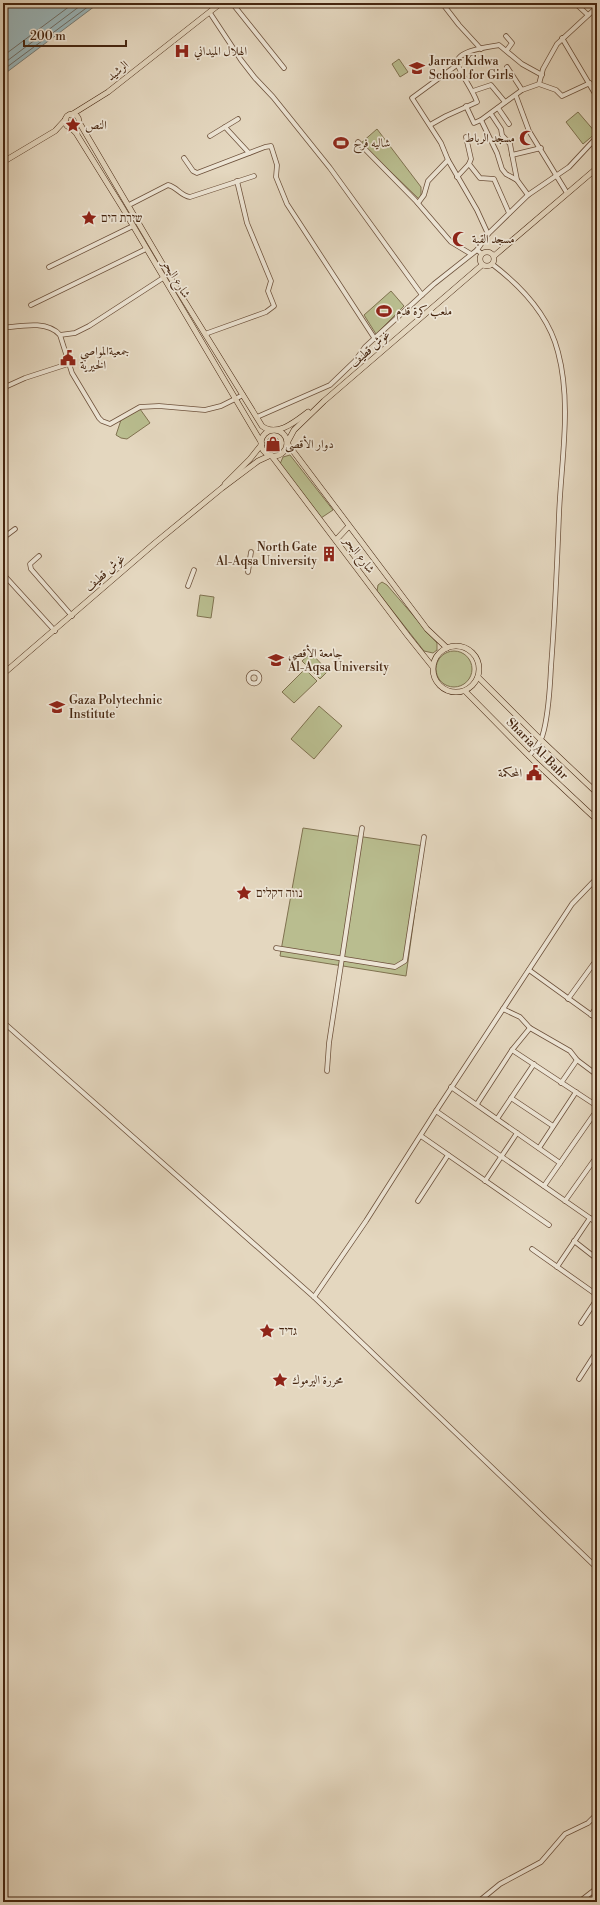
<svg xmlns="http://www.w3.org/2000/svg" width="600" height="1905" font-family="'Libre Bodoni',Amiri,'Frank Ruhl Libre',serif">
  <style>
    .green { fill: #b9bd8f; stroke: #807250 }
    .water { fill: #9ab7bc; stroke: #787d77 }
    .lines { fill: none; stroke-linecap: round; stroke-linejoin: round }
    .shore { stroke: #706e66; stroke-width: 1 }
    .minor-casing { stroke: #6e523c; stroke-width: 5.5 }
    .major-casing { stroke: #462610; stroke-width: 6 }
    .minor { stroke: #ede5d5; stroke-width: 4 }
    .major { stroke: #e4d7bf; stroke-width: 5 }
    .labels { text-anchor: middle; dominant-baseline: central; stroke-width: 3.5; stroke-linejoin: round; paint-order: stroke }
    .poi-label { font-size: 12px; fill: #462610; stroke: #ede5d5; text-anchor: start }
    .street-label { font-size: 12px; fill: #462610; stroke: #ede5d5 }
  </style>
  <rect width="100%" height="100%" fill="#e4d7bf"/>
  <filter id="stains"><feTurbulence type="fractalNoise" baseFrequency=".005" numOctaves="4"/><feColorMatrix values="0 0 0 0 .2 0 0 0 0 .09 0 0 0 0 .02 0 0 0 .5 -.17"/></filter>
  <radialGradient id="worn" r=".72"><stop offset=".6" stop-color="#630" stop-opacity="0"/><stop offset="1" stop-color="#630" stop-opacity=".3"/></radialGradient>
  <g class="green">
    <polygon points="399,59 408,72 400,77 392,64"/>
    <polygon points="578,112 596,133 583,144 566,122"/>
    <polygon points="377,129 421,187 421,196 419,199 361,143"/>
    <polygon points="391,291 404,306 376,334 364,315"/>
    <polygon points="140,409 150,423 127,439 121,438 116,435 121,420"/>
    <circle cx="273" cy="444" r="7"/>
    <polygon points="290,455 333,510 321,518 280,464 283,457"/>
    <polygon points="382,582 387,585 437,643 437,650 433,653 424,651 377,591 378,585"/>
    <polygon points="200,595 214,597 211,618 197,616"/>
    <circle cx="454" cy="669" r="18"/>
    <polygon points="311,653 328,671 320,679 302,661"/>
    <polygon points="305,669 317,681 294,703 282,692"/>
    <polygon points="319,706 342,726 314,759 291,739"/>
    <polygon points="303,828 424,846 406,976 280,956"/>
  </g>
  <polygon class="water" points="3,3 99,3 3,75"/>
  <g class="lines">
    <g class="shore">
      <polyline points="3,56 74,3"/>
      <polyline points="3,64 84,3"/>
      <polyline points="3,70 93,3"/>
    </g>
    <defs>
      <g id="minor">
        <polyline points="232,3 284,68"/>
        <polyline points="442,3 459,25 481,49"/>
        <polyline points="575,3 588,15"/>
        <polyline points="210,13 241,60 255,78 273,97 330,168 422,295"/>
        <polyline points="506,36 512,43 507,50"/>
        <polyline points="562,38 597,97"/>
        <polyline points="457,65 412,98 441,143 448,160 477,210 488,234"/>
        <polyline points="507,67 522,90"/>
        <polyline points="539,84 556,90 562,96 590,83"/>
        <polyline points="473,91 491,85 505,102"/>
        <polyline points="516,96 529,131 567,193"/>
        <polyline points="466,106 474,123 481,120 497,153 502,169 506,174 517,180"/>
        <polyline points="498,108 509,124"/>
        <polyline points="491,114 501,129 502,135 510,144 517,180 528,195"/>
        <polyline points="481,120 522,90 539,84 543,69 557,44 597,7"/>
        <path d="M430 125 446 116 477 102C472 88 462 77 457 63 457 50 489 47 499 45L522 64 542 75"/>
        <polyline points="225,127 249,153"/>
        <polyline points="210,136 238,119"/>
        <polyline points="466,137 471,159 469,164 480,178 494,179 509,213"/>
        <polyline points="358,142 415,200 451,242 471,254"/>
        <polyline points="512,155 541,148"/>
        <polyline points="184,158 193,171 197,173 265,147 271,146 277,165 276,177 287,204 375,339"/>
        <polyline points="457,177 469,164"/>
        <polyline points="418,203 424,195 428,181 448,160"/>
        <path d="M129 205 168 185C177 187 181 196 190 197L254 176"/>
        <polyline points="477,250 482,254"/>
        <path d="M492 264C521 286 549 316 558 352 572 404 561 462 559 515 557 566 555 616 551 667 550 688 549 709 544 730 542 741 536 747 529 756"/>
        <polyline points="49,267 133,226"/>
        <polyline points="31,305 146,249"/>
        <path d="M3 328C21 326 47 320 60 335L72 373 99 418 102 421 110 424 140 407 159 406 205 410 221 406 243 395"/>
        <polyline points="205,334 266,312 274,306 268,291 271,281 247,223 237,181"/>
        <polyline points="60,335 75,333 89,326 163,278"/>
        <polyline points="3,388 25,378 68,364"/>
        <polyline points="257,417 330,385 355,361 365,347 434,284 477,250 488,234 528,195 569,167 597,137"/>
        <polyline points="3,538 15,529"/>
        <polyline points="39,556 30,564 31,569 72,616"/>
        <polyline points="248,572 251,552"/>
        <polyline points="3,574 55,631"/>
        <polyline points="188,586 194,570"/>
        <circle cx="254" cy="678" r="5.5"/>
        <polyline points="597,878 572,904 436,1111 597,1223"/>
        <polyline points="276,948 395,967 405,961 424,837"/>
        <polyline points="529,970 597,1019"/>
        <polyline points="568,999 597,959"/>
        <polyline points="503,1009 520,1017 530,1028 570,1051 577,1060 597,1075"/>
        <polyline points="591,1015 597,1006"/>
        <polyline points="3,1022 314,1297 597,1568"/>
        <polyline points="512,1050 597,1106"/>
        <polyline points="327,1071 329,1043 362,828"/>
        <polyline points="561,1083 577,1060"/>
        <polyline points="451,1087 560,1163"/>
        <polyline points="511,1098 553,1126"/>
        <polyline points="477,1104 512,1050 530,1028"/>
        <polyline points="497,1119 534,1064"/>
        <polyline points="421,1136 549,1225"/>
        <polyline points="539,1148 576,1092"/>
        <polyline points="485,1181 517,1133"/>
        <polyline points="544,1186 597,1110"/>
        <polyline points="418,1201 448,1155"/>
        <polyline points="565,1201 597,1156"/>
        <polyline points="574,1241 597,1259"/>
        <polyline points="532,1249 597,1295"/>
        <polyline points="557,1267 590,1218"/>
        <polyline points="314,1297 366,1221 436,1111"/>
        <polyline points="581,1323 597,1299"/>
        <polyline points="579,1379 597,1351"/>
        <polyline points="478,1902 500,1884 541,1862 565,1834 588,1823 597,1814"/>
        <polyline points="579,1902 597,1888"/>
      </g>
      <g id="major">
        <circle cx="72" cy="121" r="7"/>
        <polyline points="71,115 108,92 221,3"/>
        <path d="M79 122 179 292 262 426C277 438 297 420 308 412"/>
        <polyline points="71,128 76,133 122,207 261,442"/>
        <polyline points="3,162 55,131 66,119"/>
        <circle cx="487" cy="259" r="7"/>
        <polyline points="494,256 597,168"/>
        <circle cx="274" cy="443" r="13"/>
        <polyline points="225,484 250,459 262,444"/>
        <polyline points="336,540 349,526"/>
        <circle cx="456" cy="669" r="23"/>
        <polyline points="447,648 427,629 287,443 294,430 324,401 482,265"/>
        <polyline points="3,674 155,543 222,488 258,461 271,455 408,636 432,666"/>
        <polyline points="478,677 541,740 597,793"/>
        <polyline points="465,691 535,762 597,820"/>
      </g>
    </defs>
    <use href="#minor" class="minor-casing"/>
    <use href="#major" class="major-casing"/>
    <use href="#minor" class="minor"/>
    <use href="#major" class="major"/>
  </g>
  <defs>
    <symbol id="hospital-bare" viewBox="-9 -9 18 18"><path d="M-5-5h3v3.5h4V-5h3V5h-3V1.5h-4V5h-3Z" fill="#8f2418" stroke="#ede5d5" stroke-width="2.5" paint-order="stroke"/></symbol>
    <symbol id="school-bare" viewBox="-9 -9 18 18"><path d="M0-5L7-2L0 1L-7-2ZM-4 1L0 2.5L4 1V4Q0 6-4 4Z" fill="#8f2418" stroke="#ede5d5" stroke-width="2.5" paint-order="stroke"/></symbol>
    <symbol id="sight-bare" viewBox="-9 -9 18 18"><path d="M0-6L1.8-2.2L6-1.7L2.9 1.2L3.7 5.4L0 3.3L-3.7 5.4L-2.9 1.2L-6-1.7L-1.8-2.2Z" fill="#8f2418" stroke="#ede5d5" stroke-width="2.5" paint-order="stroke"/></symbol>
    <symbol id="mosque-bare" viewBox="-9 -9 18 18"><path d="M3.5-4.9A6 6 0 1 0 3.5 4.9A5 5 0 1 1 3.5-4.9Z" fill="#8f2418" stroke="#ede5d5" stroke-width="2.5" paint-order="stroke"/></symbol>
    <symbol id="stadium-bare" viewBox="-9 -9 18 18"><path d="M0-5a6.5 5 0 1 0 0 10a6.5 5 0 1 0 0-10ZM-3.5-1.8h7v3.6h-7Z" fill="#8f2418" stroke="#ede5d5" stroke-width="2.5" paint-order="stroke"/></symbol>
    <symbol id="civic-bare" viewBox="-9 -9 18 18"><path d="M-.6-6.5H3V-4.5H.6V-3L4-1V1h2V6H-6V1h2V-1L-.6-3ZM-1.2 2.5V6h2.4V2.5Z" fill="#8f2418" stroke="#ede5d5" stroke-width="2.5" paint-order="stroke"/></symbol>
    <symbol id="shop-bare" viewBox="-9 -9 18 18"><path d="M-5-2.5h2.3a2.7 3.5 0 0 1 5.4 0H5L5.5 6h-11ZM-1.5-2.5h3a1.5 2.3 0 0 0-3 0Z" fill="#8f2418" stroke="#ede5d5" stroke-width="2.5" paint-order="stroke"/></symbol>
    <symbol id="building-bare" viewBox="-9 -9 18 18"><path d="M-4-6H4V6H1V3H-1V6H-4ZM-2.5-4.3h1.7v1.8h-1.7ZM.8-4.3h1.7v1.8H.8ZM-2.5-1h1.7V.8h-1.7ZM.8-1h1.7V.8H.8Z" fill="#8f2418" stroke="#ede5d5" stroke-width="2.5" paint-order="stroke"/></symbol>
    <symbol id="university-bare" viewBox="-9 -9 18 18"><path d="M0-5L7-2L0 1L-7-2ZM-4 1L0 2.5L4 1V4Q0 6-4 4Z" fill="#8f2418" stroke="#ede5d5" stroke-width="2.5" paint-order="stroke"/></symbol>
  </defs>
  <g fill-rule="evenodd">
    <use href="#hospital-bare" x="171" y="40" width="22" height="22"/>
    <use href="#school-bare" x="406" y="57" width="22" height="22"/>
    <use href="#sight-bare" x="62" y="114" width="22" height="22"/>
    <use href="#mosque-bare" x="516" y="127" width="22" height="22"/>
    <use href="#stadium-bare" x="330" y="132" width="22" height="22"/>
    <use href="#sight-bare" x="78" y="207" width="22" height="22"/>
    <use href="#mosque-bare" x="449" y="228" width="22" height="22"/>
    <use href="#stadium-bare" x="373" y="300" width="22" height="22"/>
    <use href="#civic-bare" x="57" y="347" width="22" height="22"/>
    <use href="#shop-bare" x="262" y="433" width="22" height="22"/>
    <use href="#building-bare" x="318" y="543" width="22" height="22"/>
    <use href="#university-bare" x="265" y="649" width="22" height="22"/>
    <use href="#university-bare" x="46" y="696" width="22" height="22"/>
    <use href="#civic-bare" x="523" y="762" width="22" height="22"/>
    <use href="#sight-bare" x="233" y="882" width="22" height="22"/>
    <use href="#sight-bare" x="256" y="1320" width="22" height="22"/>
    <use href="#sight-bare" x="269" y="1369" width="22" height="22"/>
  </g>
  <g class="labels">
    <g class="poi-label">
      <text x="194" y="51">الهلال الميداني</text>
      <text x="429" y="61">Jarrar Kidwa<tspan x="429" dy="14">School for Girls</tspan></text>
      <text x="85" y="125">النص</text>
      <text x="515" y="138" text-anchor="end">مسجد الرباط</text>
      <text x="353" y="143">شاليه فرح</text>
      <text x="101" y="218">שירת הים</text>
      <text x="472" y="239">مسجد القبة</text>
      <text x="396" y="311">ملعب كرة قدم</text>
      <text x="80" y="351">جمعيةالمواصي<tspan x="80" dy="14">الخيرية</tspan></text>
      <text x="285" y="444">دوار الأقصى</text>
      <text x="317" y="547" text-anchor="end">North Gate<tspan x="317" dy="14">Al-Aqsa University</tspan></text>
      <text x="288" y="653">جامعة الأقصى<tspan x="288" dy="14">Al-Aqsa University</tspan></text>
      <text x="69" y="700">Gaza Polytechnic<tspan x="69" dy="14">Institute</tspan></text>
      <text x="522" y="773" text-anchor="end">المحكمة</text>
      <text x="256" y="893">נווה דקלים</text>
      <text x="279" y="1331">גדיד</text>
      <text x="292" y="1380">محررة اليرموك</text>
    </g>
    <g class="street-label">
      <text transform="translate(118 71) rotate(-38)">الرشيد</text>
      <text transform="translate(176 279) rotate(59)">شارع البحر</text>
      <text transform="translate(370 349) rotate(-41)">غوش قطيف</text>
      <text transform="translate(359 555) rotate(53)">شارع البحر</text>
      <text transform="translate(105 573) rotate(-41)">غوش قطيف</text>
      <text transform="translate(537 749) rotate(45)">Sharia Al-Bahr</text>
    </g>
  </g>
  <rect width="600" height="1905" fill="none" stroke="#e4d7bf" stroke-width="16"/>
  <rect x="4" y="4" width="592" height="1897" fill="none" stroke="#462610" stroke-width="2"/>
  <rect x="8" y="8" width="584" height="1889" fill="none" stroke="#462610"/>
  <path d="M24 40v6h102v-6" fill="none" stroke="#462610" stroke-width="2"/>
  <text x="30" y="40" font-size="12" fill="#462610" stroke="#ede5d5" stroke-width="3" paint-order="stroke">200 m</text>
  <rect width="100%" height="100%" filter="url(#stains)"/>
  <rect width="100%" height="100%" fill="url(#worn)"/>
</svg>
